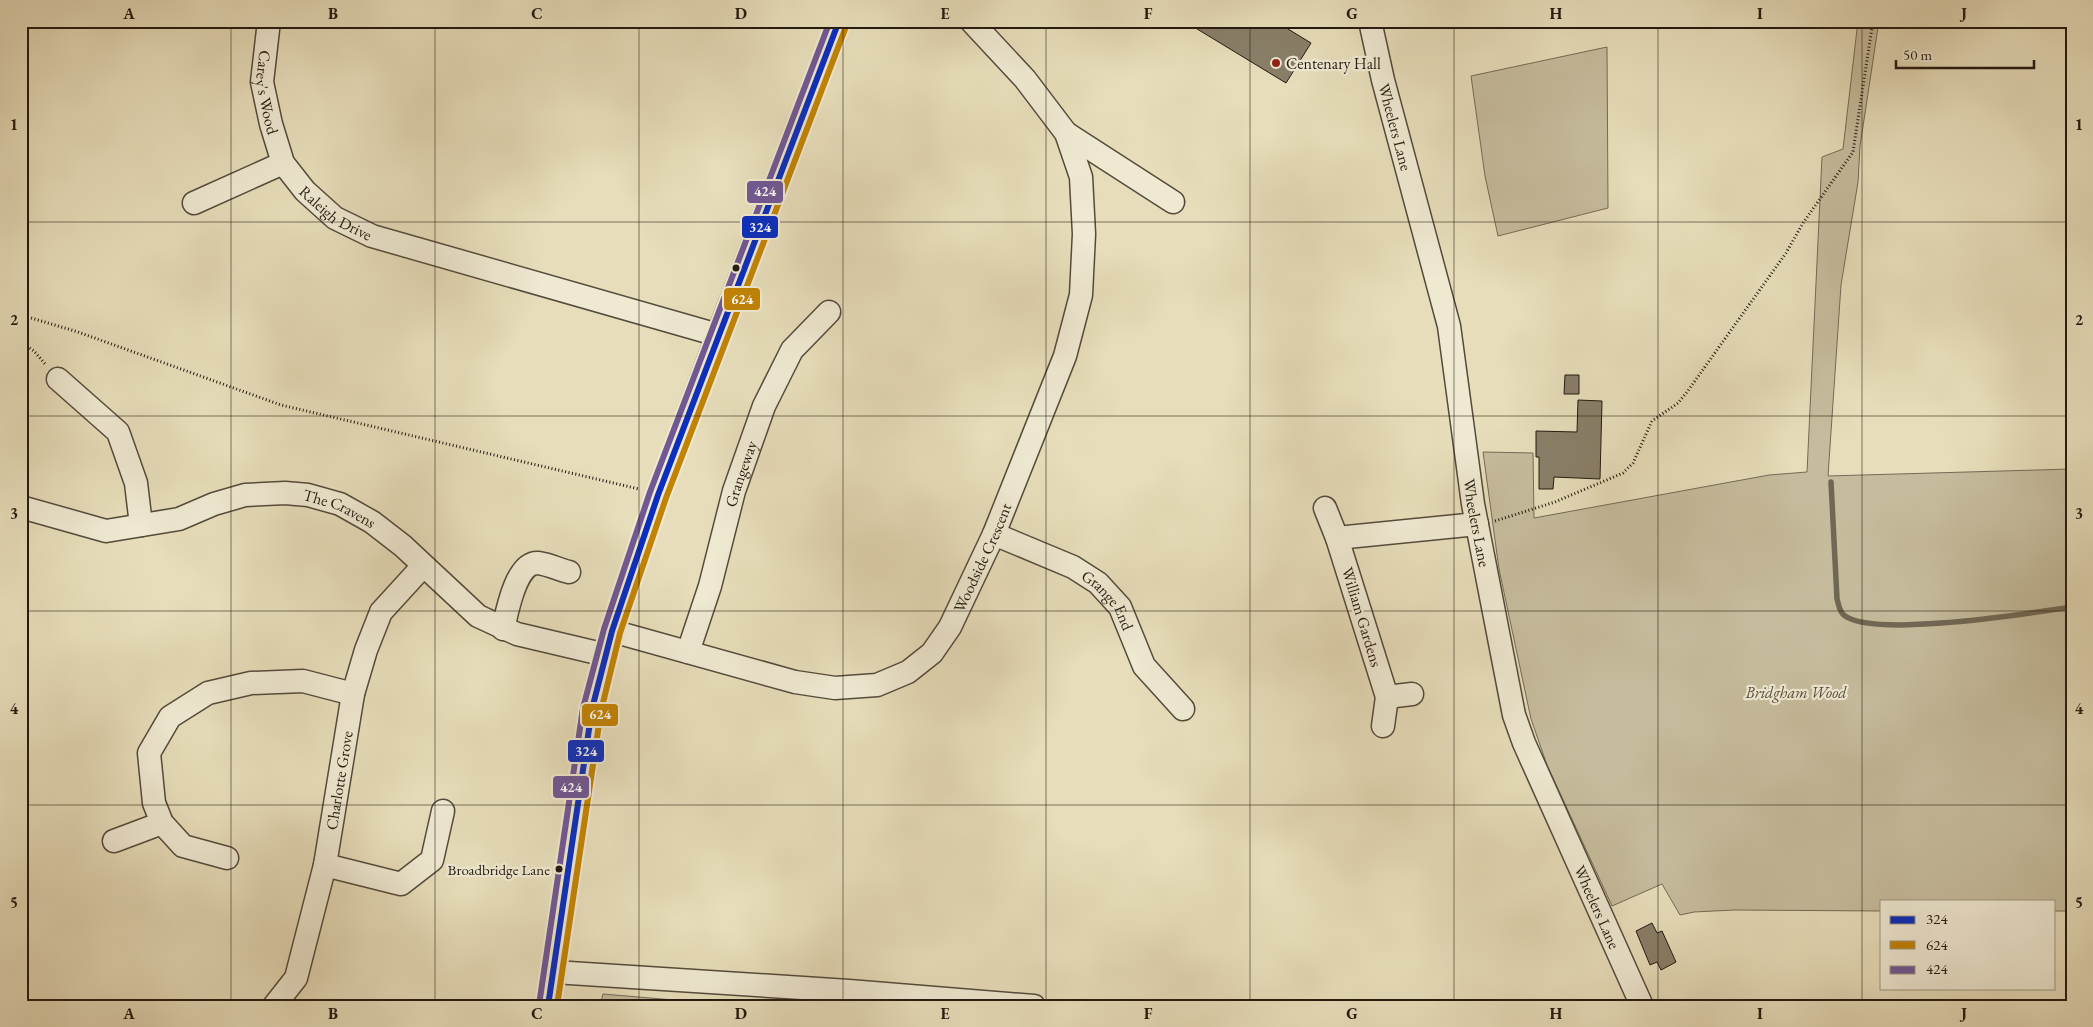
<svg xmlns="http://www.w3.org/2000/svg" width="2093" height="1027" font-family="'EB Garamond',serif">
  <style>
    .green { fill: #c6bc9d; stroke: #746b57 }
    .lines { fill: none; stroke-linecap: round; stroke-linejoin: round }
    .stream { stroke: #706754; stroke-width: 5.5 }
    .building { fill: #897f69; stroke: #231a11 }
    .minor-casing { stroke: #544b3b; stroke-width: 25 }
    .path { stroke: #231a11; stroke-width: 3; stroke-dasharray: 1 2.5; stroke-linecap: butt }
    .minor { stroke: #efe9d2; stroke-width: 22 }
    .bus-1-casing { stroke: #efe9d2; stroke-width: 10 }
    .bus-2-casing { stroke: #efe9d2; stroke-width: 10 }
    .bus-3-casing { stroke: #efe9d2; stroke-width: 10 }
    .bus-1 { stroke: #0a2ebe; stroke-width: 6 }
    .bus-2 { stroke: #c28304; stroke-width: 6 }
    .bus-3 { stroke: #705894; stroke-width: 6 }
    .grid { fill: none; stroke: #231a11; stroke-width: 1; stroke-opacity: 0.55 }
    .poi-dot { fill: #8f2418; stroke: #efe9d2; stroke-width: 2 }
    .bus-dot { fill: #231a11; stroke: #efe9d2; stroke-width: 2 }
    .labels { text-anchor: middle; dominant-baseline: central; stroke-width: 4.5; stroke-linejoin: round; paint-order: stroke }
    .bus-label { font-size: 15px; fill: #231a11; stroke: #efe9d2; text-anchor: end }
    .poi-label { font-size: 16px; fill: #231a11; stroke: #efe9d2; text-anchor: start }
    .street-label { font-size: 16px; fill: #231a11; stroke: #efe9d2 }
    .park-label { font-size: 16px; font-style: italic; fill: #544b3b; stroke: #efe9d2 }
    .line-badge { stroke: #efe9d2; stroke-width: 2 }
    .badge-label { font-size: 14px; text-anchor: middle; font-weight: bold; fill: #fff }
    .neatline { fill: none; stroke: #231a11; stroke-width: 2 }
    .grid-label { font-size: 16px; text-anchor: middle; font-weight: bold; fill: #231a11 }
  </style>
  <rect width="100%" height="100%" fill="#e7ddba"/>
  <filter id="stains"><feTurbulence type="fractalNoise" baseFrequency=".004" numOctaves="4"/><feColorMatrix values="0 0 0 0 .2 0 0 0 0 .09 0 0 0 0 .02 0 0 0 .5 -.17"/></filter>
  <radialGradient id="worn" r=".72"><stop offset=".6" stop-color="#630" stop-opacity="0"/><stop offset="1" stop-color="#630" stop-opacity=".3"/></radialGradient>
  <g class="green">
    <polygon points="1858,21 1879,21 1860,146 1858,182 1841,285 1828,476 2072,469 2072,911 2054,911 2054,901 1882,901 1882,911 1734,910 1694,912 1680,915 1662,884 1612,906 1547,765 1531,719 1499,569 1483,452 1533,453 1534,518 1769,475 1807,472 1822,157 1843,149"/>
    <polygon points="1607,47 1608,208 1498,236 1485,176 1471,76"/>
    <polygon points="603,994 744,1006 600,1006"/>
  </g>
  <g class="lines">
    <path class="stream" d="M1831 482 1837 599C1839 605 1839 612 1845 616 1877 638 2029 613 2072 607"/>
  </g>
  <g class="building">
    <polygon points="1184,21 1275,21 1311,43 1286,83"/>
    <polygon points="1565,375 1579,375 1579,394 1564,394"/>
    <polygon points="1578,400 1602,401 1600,479 1554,477 1553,489 1539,489 1539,457 1536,457 1536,431 1577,432"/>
    <polygon points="1652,923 1657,933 1662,931 1676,962 1661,970 1657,962 1650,965 1636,931"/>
  </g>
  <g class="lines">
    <defs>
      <g id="minor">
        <path id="s1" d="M269 21 262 82 271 124 283 163 305 191 335 218 372 236 718 335"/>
        <path id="s2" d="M1370 21 1383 80 1449 326 1473 504 1514 715 1524 743 1642 1006"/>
        <polyline points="1066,133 1173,202"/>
        <polyline points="194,203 283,163"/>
        <polyline points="58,379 118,432 136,483 141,525"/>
        <path id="s3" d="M21 507 106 531 179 519 214 504 245 495 285 493 308 495 340 504 372 522 403 546 478 616 517 634 606 655"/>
        <polyline points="1325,508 1337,538"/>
        <path id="s4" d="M994 534 1073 567 1098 583 1120 607 1144 666 1183 709"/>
        <path d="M503 629C507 612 516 562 538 563 548 564 560 570 569 572"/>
        <path id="s5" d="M612 631 795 682 835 688 877 685 908 672 932 653 950 627 994 534 1065 356 1081 295 1084 234 1081 177 1066 133 1025 79 971 21"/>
        <path id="s6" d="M688 652 710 586 734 491 764 406 792 350 829 312"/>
        <polyline points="1412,694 1387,697 1337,538 1477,524"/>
        <polyline points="1383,726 1387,697"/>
        <polyline points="114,841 162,823"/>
        <polyline points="227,858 183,846 162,823 154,803 149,753 170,717 208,693 251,683 303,681 353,694"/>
        <polyline points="325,865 401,884 432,860 443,811"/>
        <polyline points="554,972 849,991 1034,1006"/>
        <path id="s7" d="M274 1006 296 978 325 865 353 694 366 650 381 612 423 566"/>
        <polyline points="548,1006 585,752 592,709 612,631 658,495 718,335 839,21"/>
      </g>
    </defs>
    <use href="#minor" class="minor-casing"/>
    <g class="path">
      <polyline points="21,315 78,332 281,405 639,489"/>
      <polyline points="21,342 34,351 46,365"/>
      <polyline points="1495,521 1555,502 1623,473 1633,463 1652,421 1678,403 1687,392 1786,253 1803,223 1853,152 1873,21"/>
    </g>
    <use href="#minor" class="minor"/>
    <defs>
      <polyline id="bus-1" points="548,1006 592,709 612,631 658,495 839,21"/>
      <polyline id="bus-2" points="557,1006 601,711 620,633 666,498 847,24"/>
      <polyline id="bus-3" points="539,1005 583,708 604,629 650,492 830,21"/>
    </defs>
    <use href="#bus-1" class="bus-1-casing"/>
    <use href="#bus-2" class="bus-2-casing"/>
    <use href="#bus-3" class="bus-3-casing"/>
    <use href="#bus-1" class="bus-1"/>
    <use href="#bus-2" class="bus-2"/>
    <use href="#bus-3" class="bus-3"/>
  </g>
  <path class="grid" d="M231 21V1006M435 21V1006M639 21V1006M843 21V1006M1046 21V1006M1250 21V1006M1454 21V1006M1658 21V1006M1862 21V1006M21 222H2072M21 416H2072M21 611H2072M21 805H2072"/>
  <circle class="poi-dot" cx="1276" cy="63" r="5"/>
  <g class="bus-dot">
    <circle cx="736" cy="268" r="4.5"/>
    <circle cx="559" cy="869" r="4.5"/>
  </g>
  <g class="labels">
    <g class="bus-label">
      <text x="550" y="869">Broadbridge Lane</text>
    </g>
    <g class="poi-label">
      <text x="1286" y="63">Centenary Hall</text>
    </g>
    <g class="street-label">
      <text stroke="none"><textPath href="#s1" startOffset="72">Carey's Wood</textPath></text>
      <text stroke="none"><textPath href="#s2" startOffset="109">Wheelers Lane</textPath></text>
      <text stroke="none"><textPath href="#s1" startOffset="219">Raleigh Drive</textPath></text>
      <text stroke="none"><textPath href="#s6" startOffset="186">Grangeway</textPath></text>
      <text stroke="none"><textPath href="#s3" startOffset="330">The Cravens</textPath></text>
      <text stroke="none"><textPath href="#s2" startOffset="514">Wheelers Lane</textPath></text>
      <text stroke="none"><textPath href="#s5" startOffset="445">Woodside Crescent</textPath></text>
      <text stroke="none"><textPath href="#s4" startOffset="135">Grange End</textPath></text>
      <text transform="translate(1362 617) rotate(73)">William Gardens</text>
      <text stroke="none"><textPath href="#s7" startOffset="238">Charlotte Grove</textPath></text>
      <text stroke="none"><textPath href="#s2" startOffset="919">Wheelers Lane</textPath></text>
    </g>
    <g class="park-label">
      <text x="1796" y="692">Bridgham Wood</text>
    </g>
  </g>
  <g class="line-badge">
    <rect x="746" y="180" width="38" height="24" rx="5" fill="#705894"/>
    <rect x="741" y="215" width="38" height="24" rx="5" fill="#0a2ebe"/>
    <rect x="723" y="287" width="38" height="24" rx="5" fill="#c28304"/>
    <rect x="581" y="703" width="38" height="24" rx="5" fill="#c28304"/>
    <rect x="567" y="739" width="38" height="24" rx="5" fill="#0a2ebe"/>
    <rect x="552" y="775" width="38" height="24" rx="5" fill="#705894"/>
  </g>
  <g class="badge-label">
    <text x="765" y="196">424</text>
    <text x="760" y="232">324</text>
    <text x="742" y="304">624</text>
    <text x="600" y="719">624</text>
    <text x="586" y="756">324</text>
    <text x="571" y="792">424</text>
  </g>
  <rect width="2093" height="1027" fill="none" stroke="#e7ddba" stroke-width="55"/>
  <rect x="1880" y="900" width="175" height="90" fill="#efe9d2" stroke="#9d9685"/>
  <rect x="1890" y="916" width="25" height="8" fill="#0a2ebe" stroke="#9d9685"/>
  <text x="1926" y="924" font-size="15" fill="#231a11">324</text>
  <rect x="1890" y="941" width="25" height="8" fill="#c28304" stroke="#9d9685"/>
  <text x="1926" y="950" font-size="15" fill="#231a11">624</text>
  <rect x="1890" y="966" width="25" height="8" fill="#705894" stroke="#9d9685"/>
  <text x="1926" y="974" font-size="15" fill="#231a11">424</text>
  <path d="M1896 60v8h138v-8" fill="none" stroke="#231a11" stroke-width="2.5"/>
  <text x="1903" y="60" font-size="15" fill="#231a11" stroke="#efe9d2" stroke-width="4" paint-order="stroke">50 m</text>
  <rect x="28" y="28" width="2038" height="972" class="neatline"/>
  <g class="grid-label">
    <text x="129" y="19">A</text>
    <text x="333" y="19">B</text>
    <text x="537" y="19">C</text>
    <text x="741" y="19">D</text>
    <text x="945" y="19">E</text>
    <text x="1148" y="19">F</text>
    <text x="1352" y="19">G</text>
    <text x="1556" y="19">H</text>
    <text x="1760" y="19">I</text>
    <text x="1964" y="19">J</text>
    <text x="14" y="130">1</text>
    <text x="2079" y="130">1</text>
    <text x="14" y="325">2</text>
    <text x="2079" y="325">2</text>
    <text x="14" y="519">3</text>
    <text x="2079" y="519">3</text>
    <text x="14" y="714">4</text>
    <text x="2079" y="714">4</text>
    <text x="14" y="908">5</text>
    <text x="2079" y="908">5</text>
    <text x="129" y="1019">A</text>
    <text x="333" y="1019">B</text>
    <text x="537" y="1019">C</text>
    <text x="741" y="1019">D</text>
    <text x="945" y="1019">E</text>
    <text x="1148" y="1019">F</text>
    <text x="1352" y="1019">G</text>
    <text x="1556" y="1019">H</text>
    <text x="1760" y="1019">I</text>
    <text x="1964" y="1019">J</text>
  </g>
  <rect width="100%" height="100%" filter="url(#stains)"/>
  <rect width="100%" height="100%" fill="url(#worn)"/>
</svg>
